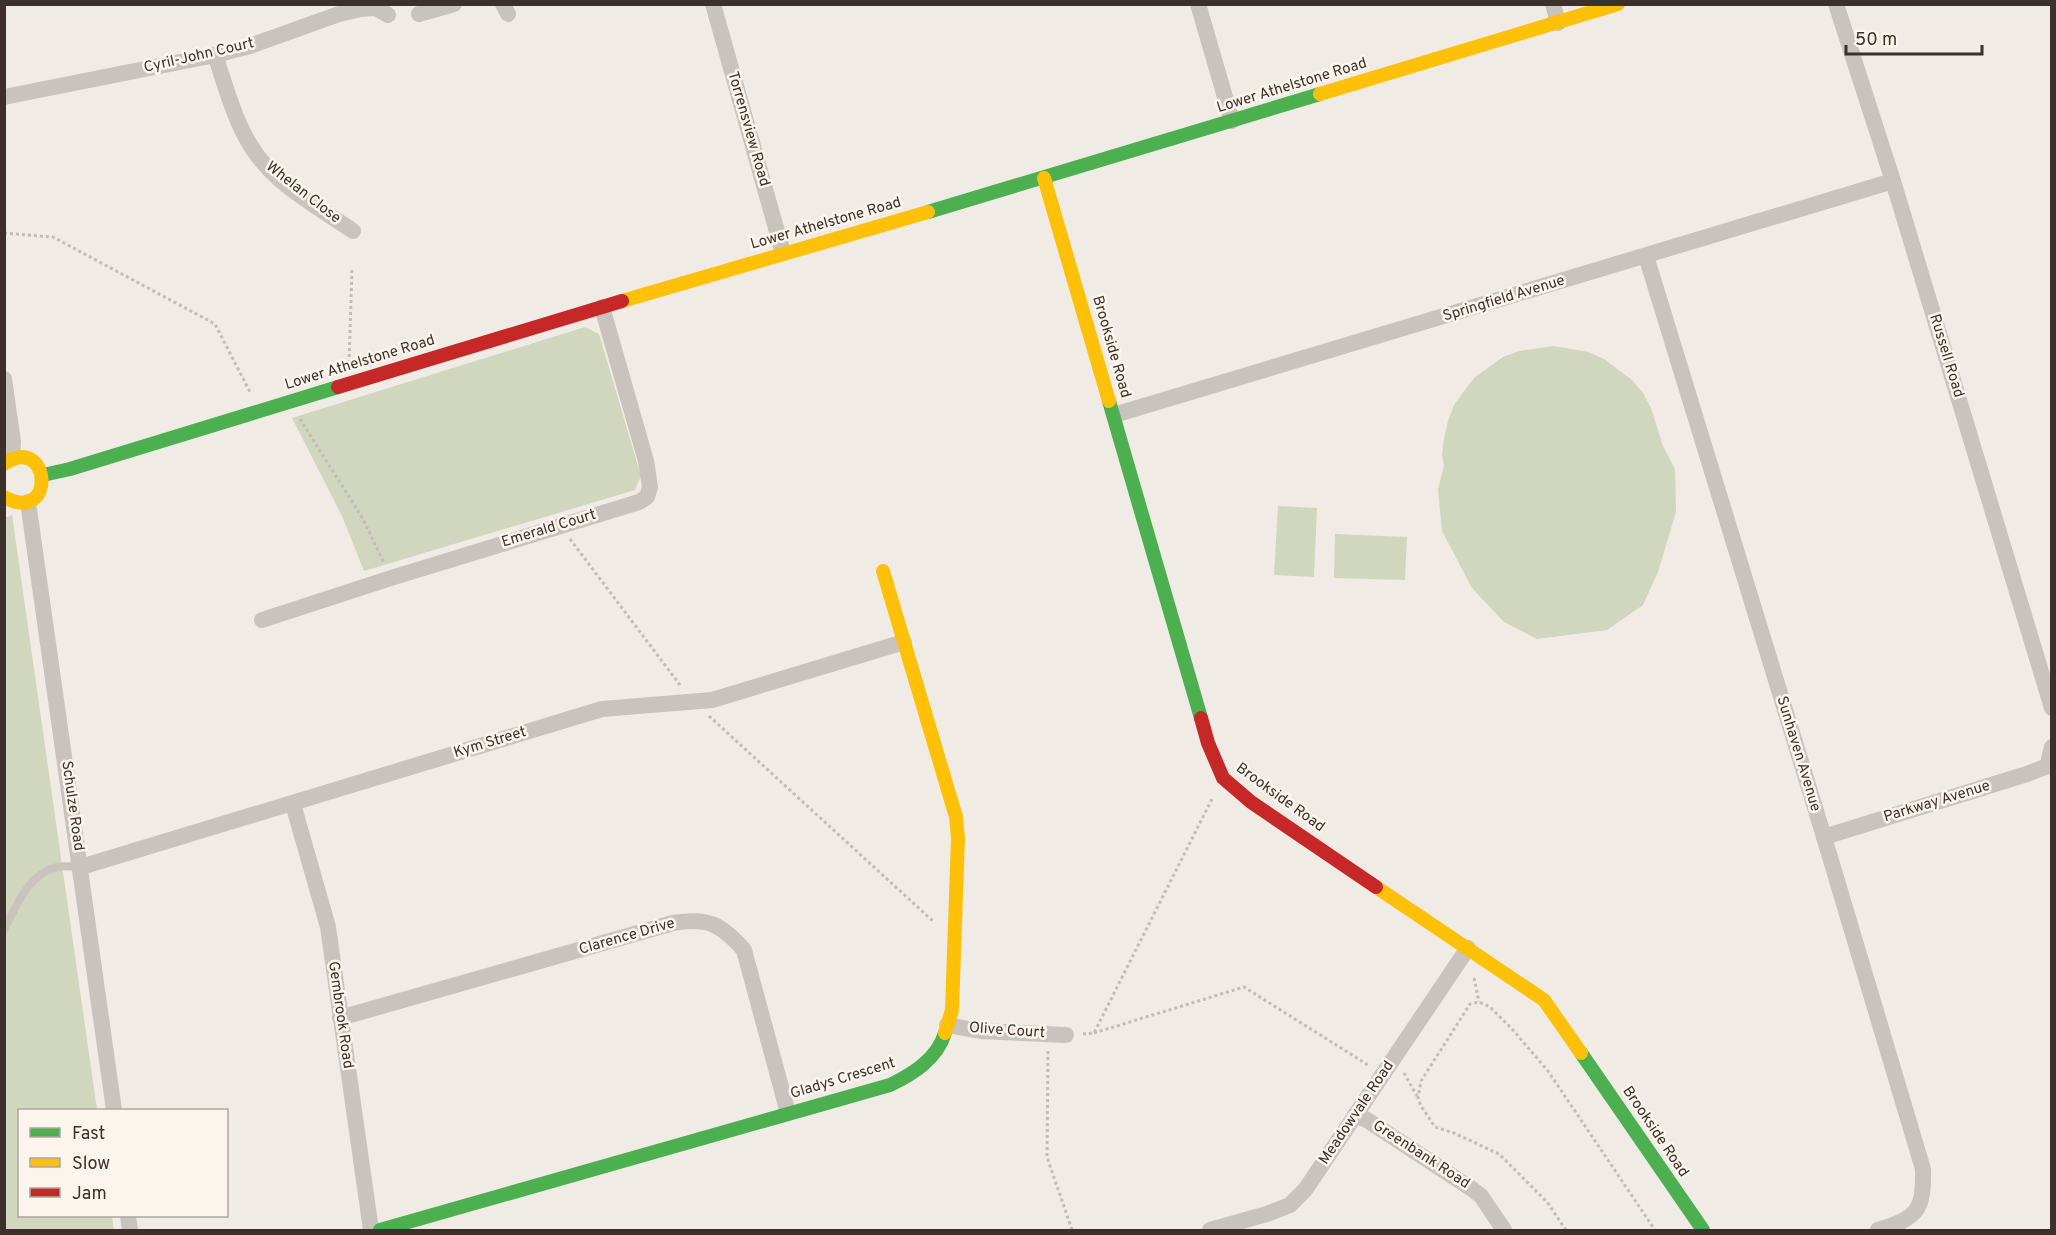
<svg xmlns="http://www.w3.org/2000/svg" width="2056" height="1235" font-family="Overpass,sans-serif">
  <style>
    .green { fill: #d1d6bf }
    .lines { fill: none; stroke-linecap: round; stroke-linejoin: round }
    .path { stroke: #c2bbb6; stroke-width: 3; stroke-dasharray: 3 3; stroke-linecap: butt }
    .lane { stroke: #c9c3be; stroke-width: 8 }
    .street { stroke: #c9c3be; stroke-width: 16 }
    .fast { stroke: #4caf50; stroke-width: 14 }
    .slow { stroke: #ffc107; stroke-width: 14 }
    .jam { stroke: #c62828; stroke-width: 14 }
    .labels { text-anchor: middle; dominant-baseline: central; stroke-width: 5; stroke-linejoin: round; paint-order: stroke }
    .street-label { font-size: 15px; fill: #3b302b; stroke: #fbf5ee }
  </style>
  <rect width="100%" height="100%" fill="#f0ebe5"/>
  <g class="green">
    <polygon points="585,327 599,334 641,476 635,490 364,571 342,516 292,418"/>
    <polygon points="1554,346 1588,352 1604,359 1632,380 1643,393 1651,408 1663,446 1675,469 1676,512 1658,572 1643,605 1607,630 1537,639 1504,622 1472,588 1442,531 1438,489 1444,466 1442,455 1444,438 1448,421 1454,405 1464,391 1475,377 1503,357 1519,351"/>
    <polygon points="1278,506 1317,508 1314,577 1274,575"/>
    <polygon points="12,515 97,1110 20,1110 20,1216 112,1216 114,1230 5,1230 4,518"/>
    <polygon points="1335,534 1407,537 1405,580 1334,578"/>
  </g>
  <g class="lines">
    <g class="path">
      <polyline points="4,233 53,237 215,324 251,394"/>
      <polyline points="349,363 352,269"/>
      <polyline points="300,419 363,519 384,563"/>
      <polyline points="570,539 680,685"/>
      <polyline points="709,716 934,922"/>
      <polyline points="1474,978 1479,1002"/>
      <polyline points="1094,1033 1244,987 1368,1065"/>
      <polyline points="1083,1034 1094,1033 1213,797"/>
      <polyline points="1048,1051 1047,1157 1072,1230"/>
      <polyline points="1404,1073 1417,1096"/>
      <polyline points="1566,1230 1547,1202 1499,1154 1454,1133 1435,1127 1421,1106 1418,1098 1421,1081 1470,1004 1479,1002 1490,1007 1512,1029 1548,1071 1655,1230"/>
    </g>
    <path class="lane" d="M4 930C17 905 28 874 57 867 64 865 74 867 81 867"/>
    <g class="street">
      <polyline points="503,4 508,14"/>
      <polyline points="713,4 783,253"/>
      <polyline points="1198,4 1232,121"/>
      <polyline points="1553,4 1558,23"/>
      <polyline points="1836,4 1893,181 2052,708"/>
      <polyline points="419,14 454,4"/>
      <path d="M215 55C228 93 238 137 267 167 291 193 324 211 353 231"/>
      <polyline points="4,97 215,55 250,46 339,14 361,9 376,8 388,15"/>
      <path d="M1646 256 1824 837 1923 1169C1924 1211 1917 1218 1878 1230"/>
      <polyline points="4,379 13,442 12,458"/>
      <polyline points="1114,415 1893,181"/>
      <polyline points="28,502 114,1110"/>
      <polyline points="262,620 391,578 639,502 647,497 650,487 646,461 602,307"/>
      <polyline points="2052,747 2049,759 2052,767"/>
      <polyline points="293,804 328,927 371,1230"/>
      <polyline points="1824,837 2027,774 2050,765"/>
      <polyline points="81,867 602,709 712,700 904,642"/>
      <path d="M340 1018 673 923C708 917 721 924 744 950L788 1113"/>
      <polyline points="947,1025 980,1031 1066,1035"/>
      <polyline points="1355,1115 1367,1120 1472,1189 1481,1196 1504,1230"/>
      <polyline points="128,1216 130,1230"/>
      <polyline points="1210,1230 1267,1214 1290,1205 1305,1190 1468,948"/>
    </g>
    <g class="fast">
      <polyline points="928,212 1320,94"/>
      <polyline points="1109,401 1201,718"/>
      <polyline points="43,475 70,469 338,387"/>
      <polyline points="1581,1053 1703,1230"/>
      <path d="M380 1230 890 1085C913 1074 937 1059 945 1033"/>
    </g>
    <g class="slow">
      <polyline points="1320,94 1618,4"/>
      <polyline points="1044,178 1109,401"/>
      <polyline points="622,301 928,212"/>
      <path d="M4 464C51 432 57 526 4 497"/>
      <polyline points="883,571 956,817 958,838 952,1010 945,1033"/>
      <polyline points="1376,887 1544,1000 1581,1053"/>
    </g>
    <g class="jam">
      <polyline points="338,387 622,301"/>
      <polyline points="1201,718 1208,743 1223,778 1251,802 1376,887"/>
    </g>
  </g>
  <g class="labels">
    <g class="street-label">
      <text transform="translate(199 56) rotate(-13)">Cyril-John Court</text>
      <text transform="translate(1292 86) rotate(-17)">Lower Athelstone Road</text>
      <text transform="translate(748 129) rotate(74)">Torrensview Road</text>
      <text transform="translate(303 193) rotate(38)">Whelan Close</text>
      <text transform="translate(826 224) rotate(-16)">Lower Athelstone Road</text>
      <text transform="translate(1504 299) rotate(-17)">Springfield Avenue</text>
      <text transform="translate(1111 347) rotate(74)">Brookside Road</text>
      <text transform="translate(1946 356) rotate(73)">Russell Road</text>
      <text transform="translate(360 363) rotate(-17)">Lower Athelstone Road</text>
      <text transform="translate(549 529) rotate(-17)">Emerald Court</text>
      <text transform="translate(490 743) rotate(-17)">Kym Street</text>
      <text transform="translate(1798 754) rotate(73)">Sunhaven Avenue</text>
      <text transform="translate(1280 798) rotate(36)">Brookside Road</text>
      <text transform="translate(1937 802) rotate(-17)">Parkway Avenue</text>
      <text transform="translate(72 806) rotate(82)">Schulze Road</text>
      <text transform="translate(627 937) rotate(-16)">Clarence Drive</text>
      <text transform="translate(340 1015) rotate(82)">Gembrook Road</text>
      <text transform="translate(1007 1031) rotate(4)">Olive Court</text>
      <text transform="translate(843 1079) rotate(-17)">Gladys Crescent</text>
      <text transform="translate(1357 1113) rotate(-56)">Meadowvale Road</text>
      <text transform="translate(1655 1132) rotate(56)">Brookside Road</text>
      <text transform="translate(1421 1155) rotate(33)">Greenbank Road</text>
    </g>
  </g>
  <rect width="2056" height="1235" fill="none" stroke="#3b302b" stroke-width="12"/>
  <rect x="18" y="1109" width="210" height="108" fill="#fbf5ee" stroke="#aea6a0" stroke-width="1.5"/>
  <rect x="30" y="1128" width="30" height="9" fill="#4caf50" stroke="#aea6a0" stroke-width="1.5"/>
  <text x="72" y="1139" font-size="18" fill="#3b302b">Fast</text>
  <rect x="30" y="1158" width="30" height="9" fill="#ffc107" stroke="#aea6a0" stroke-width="1.5"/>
  <text x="72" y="1169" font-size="18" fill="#3b302b">Slow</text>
  <rect x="30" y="1188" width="30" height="9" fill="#c62828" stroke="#aea6a0" stroke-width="1.5"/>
  <text x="72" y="1199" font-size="18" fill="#3b302b">Jam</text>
  <path d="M1846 45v9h136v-9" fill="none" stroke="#3b302b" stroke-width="3"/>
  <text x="1855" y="45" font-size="18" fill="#3b302b" stroke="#fbf5ee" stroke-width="4.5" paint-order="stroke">50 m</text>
</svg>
